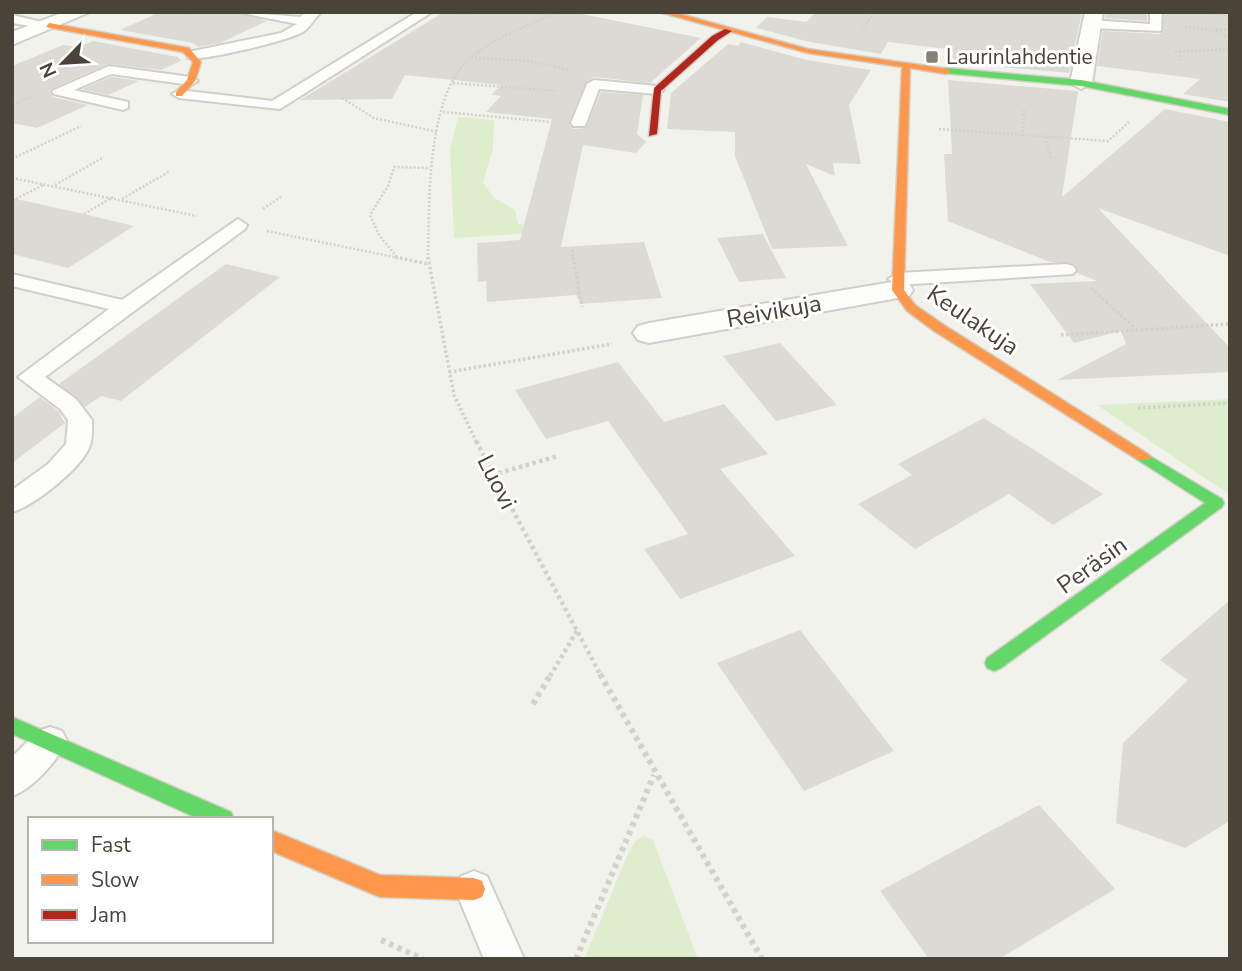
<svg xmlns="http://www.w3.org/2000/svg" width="1242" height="971" font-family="'Nunito Sans',sans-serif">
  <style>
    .green { fill: #deeecd }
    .building { fill: #dcdad5 }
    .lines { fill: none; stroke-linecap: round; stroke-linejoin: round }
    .lane-casing { stroke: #d0cfca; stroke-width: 4 }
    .street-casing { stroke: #d0cfca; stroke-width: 4 }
    .fast-casing { stroke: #d2cfc4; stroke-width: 3 }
    .slow-casing { stroke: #d2cfc4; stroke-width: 3 }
    .jam-casing { stroke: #d2cfc4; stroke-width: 3 }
    .path-far3 { stroke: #d2d2cb; stroke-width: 2.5; stroke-dasharray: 2 2; stroke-linecap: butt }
    .path-far2 { stroke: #d2d2cb; stroke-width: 3.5; stroke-dasharray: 2.5 2.5; stroke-linecap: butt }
    .path-far1 { stroke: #d2d2cb; stroke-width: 4.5; stroke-dasharray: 3.5 3.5; stroke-linecap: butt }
    .path { stroke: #d2d2cb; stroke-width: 6; stroke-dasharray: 4.5 4.5; stroke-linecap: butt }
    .lane { fill: #fdfdfc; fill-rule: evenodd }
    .street { fill: #fdfdfc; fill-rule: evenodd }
    .fast { fill: #63d668; fill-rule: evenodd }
    .slow { fill: #ff974d; fill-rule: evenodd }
    .jam { fill: #b3261e; fill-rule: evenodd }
    .poi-dot { fill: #858177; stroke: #fff; stroke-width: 2.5 }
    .labels { text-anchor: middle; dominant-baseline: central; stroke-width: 6; stroke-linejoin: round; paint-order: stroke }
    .far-poi-label { font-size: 21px; fill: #4a4438; stroke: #fff; text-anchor: start }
    .street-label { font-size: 24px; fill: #4a4438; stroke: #fff }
  </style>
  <rect width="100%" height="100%" fill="#f2f2ed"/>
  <g class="green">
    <polygon points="458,117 494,120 493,149 483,182 493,197 515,210 518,224 536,226 534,233 454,238 450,149"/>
    <polygon points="1230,399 1230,495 1097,405"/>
    <polygon points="644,836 653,840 698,959 584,959 628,854 636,840"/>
  </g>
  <g class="building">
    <polygon points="160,12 235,12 267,21 220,43 198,47 193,43 120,30"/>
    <polygon points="444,12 572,12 701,38 650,83 594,77 586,82 569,122 573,129 586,128 601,92 643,95 637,134 646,142 636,153 583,145 561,247 644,242 662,298 581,304 576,295 487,302 486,281 478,282 477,243 520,240 552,119 486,112 501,96 491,95 501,85 405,75 392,99 300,100"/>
    <polygon points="821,12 843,13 1082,12 1069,73 947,62 947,49 888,42 881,54 810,42 756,28 767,17 806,22 814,14"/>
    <polygon points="1106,12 1147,12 1147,21 1105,18"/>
    <polygon points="1165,12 1230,12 1230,102 1183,94 1200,79 1097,66 1103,31 1161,34"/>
    <polygon points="93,41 178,57 181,61 161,70 108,64 49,90 53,97 88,105 37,128 12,123 12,66 63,45 79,47"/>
    <polygon points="741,42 807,60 871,70 849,105 861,164 833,163 835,176 806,164 848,246 772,249 735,156 735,132 667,129 671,93 728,44 738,46"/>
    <polygon points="111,77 139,81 108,95 82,89"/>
    <polygon points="948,80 1078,91 1062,197 1165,109 1230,122 1230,256 1098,208 1230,348 1230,372 1057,380 1126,344 1121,331 1074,343 1030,284 1097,281 1077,273 1075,264 1050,262 948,221 944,154 952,154"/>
    <polygon points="12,198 84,214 134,226 68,268 12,254"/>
    <polygon points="763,234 786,278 739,282 717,238"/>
    <polygon points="226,264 280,277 121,401 101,396 85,407 59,384"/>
    <polygon points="780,343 837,405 776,421 723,356"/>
    <polygon points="618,362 664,422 724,404 768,454 720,469 795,556 680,599 644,549 688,534 608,421 546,439 515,390"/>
    <polygon points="40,397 58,411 65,423 12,463 12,418"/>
    <polygon points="984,418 1103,494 1053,525 1009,494 915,549 858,504 912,475 898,464"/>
    <polygon points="1230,600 1230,821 1185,848 1116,823 1123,743 1188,680 1160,660"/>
    <polygon points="800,630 894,751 804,791 717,663"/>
    <polygon points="1039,805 1115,889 999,959 929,959 880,891"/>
  </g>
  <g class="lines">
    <defs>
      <g id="lane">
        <path d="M237 12 300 17 305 12H321C315 18 309 28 303 32 287 41 204 61 188 58V52L281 33 297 24Z"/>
        <polygon points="417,12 432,12 280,109 179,98 172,94 179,90 272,101"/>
        <polygon points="1150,12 1162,12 1161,31 1090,28 1084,24 1090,20 1150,24"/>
        <polygon points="12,15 55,25 49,29 12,23"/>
        <polygon points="109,66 191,77 198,81 191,85 111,74 74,90 128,102 128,108 123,110 54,94 52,91"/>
        <polygon points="594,80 657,86 664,90 657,94 599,89 585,126 573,126 571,123 587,84"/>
        <path d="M238 219 247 225 245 229 45 377 76 399 92 420C92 428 93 440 89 448 80 469 34 506 12 512V490L48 464 66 444 68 420 60 409 18 377 109 309 12 286V274L122 300Z"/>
        <polygon points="1066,264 1073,266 1076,270 1073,274 898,285 888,279 898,273"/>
        <path d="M50 727 62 731 67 741C57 761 33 789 12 796V757L38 731Z"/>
        <polygon points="474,871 487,876 524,959 484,959 455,889 461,876"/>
      </g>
      <g id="street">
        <polygon points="64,12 90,12 12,45 12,32"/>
        <polygon points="1085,12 1103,12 1092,83 1081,89 1070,83"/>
        <polygon points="898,281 909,284 913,290 909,296 649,343 638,340 633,333 638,326 649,323"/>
      </g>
      <g id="fast">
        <polygon points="946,68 1081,80 1230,109 1230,115 1081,86 943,73 943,69"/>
        <polygon points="1143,452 1222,499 1224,503 1222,507 1001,668 994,671 987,668 985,663 987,658 1205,503 1138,460 1135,457 1138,454"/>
        <polygon points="12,717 231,812 234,819 199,819 12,734"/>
      </g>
      <g id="slow">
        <polygon points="659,12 673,12 808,49 949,69 949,73 946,74 910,68 904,290 915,305 944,325 1148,454 1151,457 1148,460 1138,460 934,331 907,311 892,290 902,67 808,53"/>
        <polygon points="49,23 189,48 201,62 195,81 182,96 176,96 176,92 187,80 193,62 183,52 46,27"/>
        <polygon points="271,830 380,875 474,878 482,881 485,889 482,897 474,900 380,897 271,851"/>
      </g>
      <polygon id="jam" points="725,29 732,31 718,40 661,91 657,134 649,136 654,88 712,36"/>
    </defs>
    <use href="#lane" class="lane-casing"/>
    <use href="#street" class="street-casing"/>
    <use href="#fast" class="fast-casing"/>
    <use href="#slow" class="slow-casing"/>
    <use href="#jam" class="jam-casing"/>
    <g class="path-far3">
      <polyline points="535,12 548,15"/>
      <polyline points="1200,12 1230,16"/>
      <polyline points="190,14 200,12"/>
      <polyline points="456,14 500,12"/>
      <polyline points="1185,27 1211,30 1230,37"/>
      <polyline points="861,30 875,12"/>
      <polyline points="1216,30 1230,29"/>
      <polyline points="1175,52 1230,49"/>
      <polyline points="475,58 530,61 570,70"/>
      <polyline points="1180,61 1181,51"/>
      <polyline points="453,83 557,91"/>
      <polyline points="342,98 374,118 438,132"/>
      <polyline points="12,105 31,97"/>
      <polyline points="443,112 550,122"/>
      <polyline points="939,129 1108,141 1129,122"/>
      <polyline points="1023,136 1024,108"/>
      <polyline points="1045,137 1051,159"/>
      <polyline points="12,159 81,126"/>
      <polyline points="12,178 197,216"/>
      <polyline points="55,185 104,157"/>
      <polyline points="16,199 43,185"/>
      <polyline points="122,199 170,171"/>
      <polyline points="263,209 282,196"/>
      <polyline points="84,214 113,197"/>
      <polyline points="267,231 404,259"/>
      <polyline points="12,244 15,244 12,246"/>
      <polyline points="572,250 574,259"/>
      <polyline points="397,257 379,235 370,215 388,186 394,167 430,168"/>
      <path d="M428 259C429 206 427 113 460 69 482 41 526 27 558 12"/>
    </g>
    <g class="path-far2">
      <polyline points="395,257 428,264"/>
      <polyline points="428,257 454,395 477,443"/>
      <polyline points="573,257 582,307"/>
      <polyline points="1091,288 1136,329"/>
      <polyline points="1061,335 1230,324"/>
      <polyline points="449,372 612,344"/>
      <polyline points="1138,408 1230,403"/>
    </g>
    <g class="path-far1">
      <polyline points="476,441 601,676"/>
      <polyline points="492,475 558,456"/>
      <polyline points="550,676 577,631"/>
    </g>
    <g class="path">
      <polyline points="600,674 762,959"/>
      <polyline points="533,704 551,674"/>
      <polyline points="381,940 423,959"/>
      <polyline points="576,959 654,775"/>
    </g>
    <use href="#lane" class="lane"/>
    <use href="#street" class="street"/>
    <use href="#fast" class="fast"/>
    <use href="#slow" class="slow"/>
    <use href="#jam" class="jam"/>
  </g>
  <rect class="poi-dot" x="925" y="50" width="14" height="14" rx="3.5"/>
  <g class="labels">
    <g class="far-poi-label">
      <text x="946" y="57">Laurinlahdentie</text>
    </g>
    <g class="street-label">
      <text transform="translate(774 311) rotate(-10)">Reivikuja</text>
      <text transform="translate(973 320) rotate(34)">Keulakuja</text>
      <text transform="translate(497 482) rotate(63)">Luovi</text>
      <text transform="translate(1092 565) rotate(-36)">Peräsin</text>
    </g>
  </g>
  <rect width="1242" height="971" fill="none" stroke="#4a4438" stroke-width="28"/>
  <rect x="28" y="817" width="245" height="126" fill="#ffffff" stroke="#b7b4af" stroke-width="2"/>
  <rect x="42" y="840" width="35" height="10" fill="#63d668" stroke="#b7b4af" stroke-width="2"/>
  <text x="91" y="852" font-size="21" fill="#4a4438">Fast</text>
  <rect x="42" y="875" width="35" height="10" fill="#ff974d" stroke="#b7b4af" stroke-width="2"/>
  <text x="91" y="887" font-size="21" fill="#4a4438">Slow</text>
  <rect x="42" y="910" width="35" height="10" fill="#b3261e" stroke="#b7b4af" stroke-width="2"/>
  <text x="91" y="922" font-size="21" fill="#4a4438">Jam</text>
  <g transform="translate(63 63) rotate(245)" stroke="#ffffff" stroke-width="5" paint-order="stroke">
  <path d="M0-5L12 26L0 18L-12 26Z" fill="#4a4438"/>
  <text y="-10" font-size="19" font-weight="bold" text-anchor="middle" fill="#4a4438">N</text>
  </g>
</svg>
